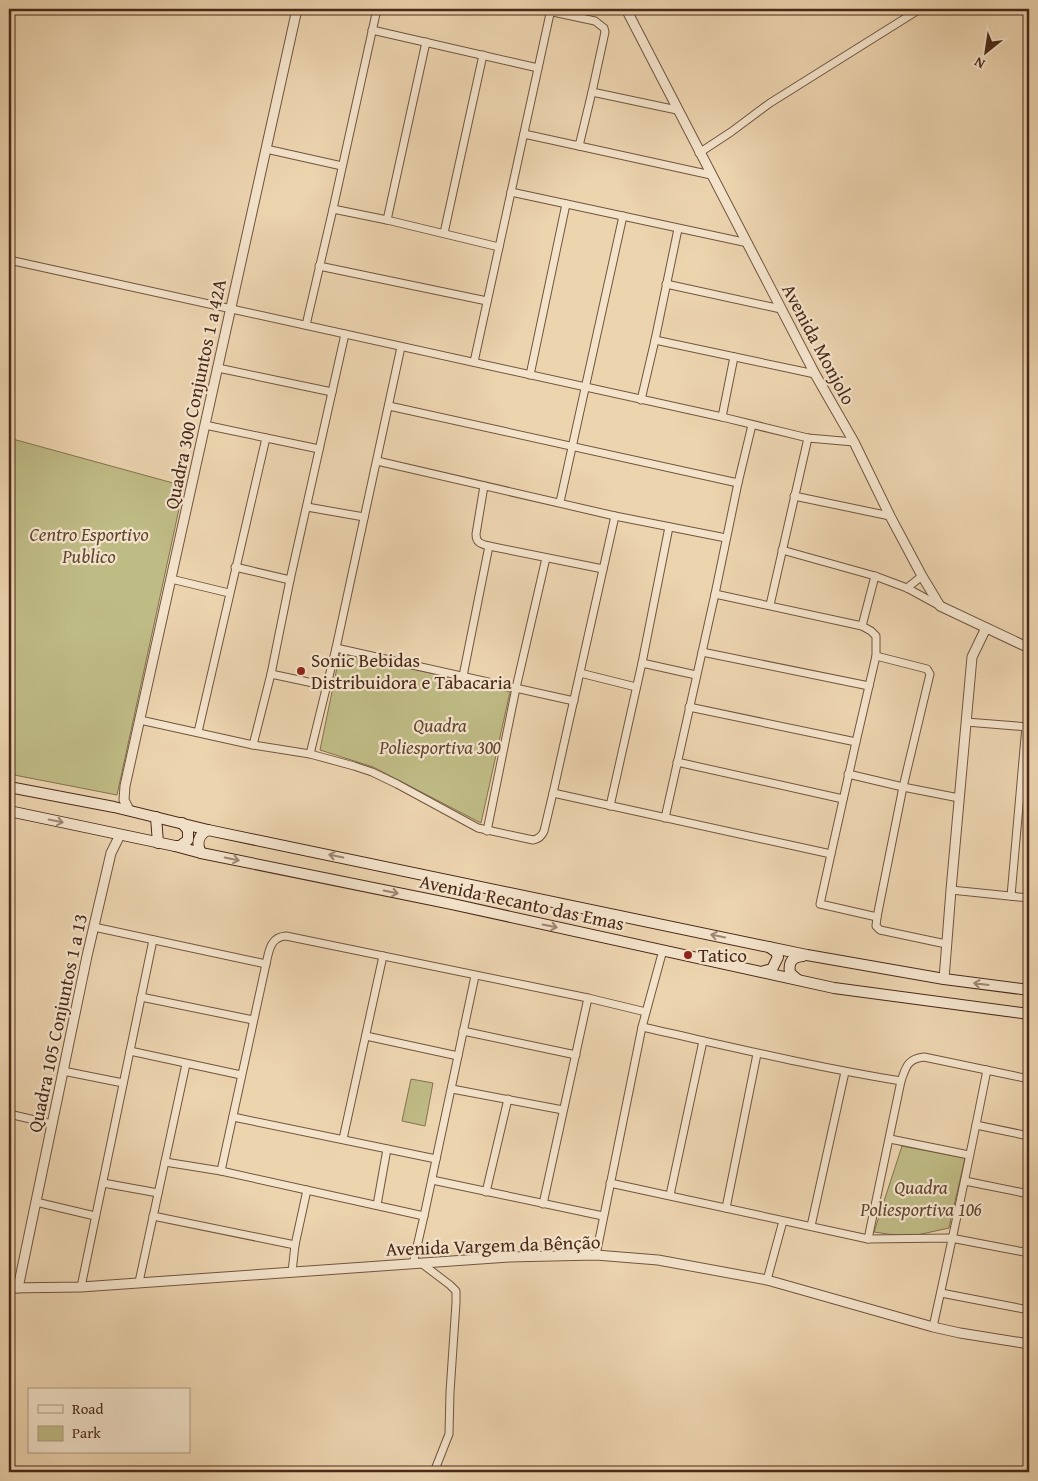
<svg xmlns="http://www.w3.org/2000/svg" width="1038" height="1481" font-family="'Gentium Book Plus',serif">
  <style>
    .green { fill: #bfbb85; stroke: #84724f }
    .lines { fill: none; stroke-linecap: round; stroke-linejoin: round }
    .minor-casing { stroke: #72543e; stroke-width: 9 }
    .tertiary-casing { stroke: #72543e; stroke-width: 11 }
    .secondary-casing { stroke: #4a2919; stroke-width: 12 }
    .minor { stroke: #f3e3cb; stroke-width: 7 }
    .tertiary { stroke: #f3e3cb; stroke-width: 9 }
    .secondary { stroke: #f3e3cb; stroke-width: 10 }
    .oneway { stroke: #9e8672 }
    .poi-dot { fill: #8f2418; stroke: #f3e3cb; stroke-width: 2 }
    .labels { text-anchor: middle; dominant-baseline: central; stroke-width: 4.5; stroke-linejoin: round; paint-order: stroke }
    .street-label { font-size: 19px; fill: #4a2919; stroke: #f3e3cb }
    .park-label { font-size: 19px; font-style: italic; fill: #61462f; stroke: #f3e3cb }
    .poi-label { font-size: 19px; fill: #4a2919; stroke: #f3e3cb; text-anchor: start }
  </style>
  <rect width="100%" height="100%" fill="#ecd4af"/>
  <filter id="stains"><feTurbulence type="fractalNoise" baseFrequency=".004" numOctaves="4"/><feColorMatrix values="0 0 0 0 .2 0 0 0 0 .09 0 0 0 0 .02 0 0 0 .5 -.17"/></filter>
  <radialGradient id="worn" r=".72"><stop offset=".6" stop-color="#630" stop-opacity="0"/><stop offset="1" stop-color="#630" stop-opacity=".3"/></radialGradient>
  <g class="green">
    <polygon points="9,438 184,486 117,795 9,774"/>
    <polygon points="340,653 457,679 510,692 481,823 373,767 320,750"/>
    <polygon points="411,1079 433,1083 425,1126 402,1121"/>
    <polygon points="902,1146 965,1158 949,1228 908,1237 874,1232"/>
  </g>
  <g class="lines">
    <defs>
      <g id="minor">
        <polyline points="372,30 538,68"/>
        <polyline points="592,92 677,110"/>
        <polyline points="524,134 579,146 592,92 605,32 604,28 595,21 539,9"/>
        <polyline points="579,146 711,175"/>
        <polyline points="266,149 342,166"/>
        <polyline points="699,153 731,132 770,103 920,9"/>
        <polyline points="511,192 748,243"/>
        <polyline points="333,209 387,220 499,247"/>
        <polyline points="387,220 426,42"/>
        <polyline points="444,233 483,55"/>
        <polyline points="9,260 722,417 808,438 854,442"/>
        <polyline points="319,266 487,301"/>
        <polyline points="666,284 781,309"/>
        <polyline points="306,325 333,209 377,9"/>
        <polyline points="655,340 815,374"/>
        <polyline points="474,362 551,9"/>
        <polyline points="218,368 332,392"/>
        <polyline points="530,375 566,204"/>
        <polyline points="641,400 655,340 678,229"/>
        <polyline points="389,406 738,483"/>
        <polyline points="722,417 734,357"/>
        <polyline points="205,425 319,449"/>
        <polyline points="377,461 615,516 726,538"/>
        <path d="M484 486 476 534C476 543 481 544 489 546L603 569"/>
        <polyline points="794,496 890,516"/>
        <polyline points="560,502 623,216"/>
        <polyline points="307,507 364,517"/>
        <polyline points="782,550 875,576 907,588 940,606"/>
        <polyline points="235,567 290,580"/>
        <polyline points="171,579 229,593"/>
        <polyline points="907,588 922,576"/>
        <polyline points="715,594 862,626 871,631 876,636 876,656 856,742 831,854"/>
        <polyline points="770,605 808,438"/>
        <polyline points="862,626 875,576"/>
        <polyline points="336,648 574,701"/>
        <polyline points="702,652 869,686"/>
        <polyline points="876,656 927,669 930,674 903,787 877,917"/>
        <polyline points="642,663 696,675"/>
        <polyline points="580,673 636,687"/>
        <polyline points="271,674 327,686"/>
        <polyline points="463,676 489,546"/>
        <polyline points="689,707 856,742"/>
        <path d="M140 720 253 745 310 754 354 766 372 772 397 784 478 828 533 840C538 839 542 836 544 831L553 793 831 854 820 904 877 917 876 926 880 930 946 944"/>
        <polyline points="966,722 1029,727"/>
        <polyline points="198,732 266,438"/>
        <polyline points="253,745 271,674 290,580 345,334"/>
        <polyline points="310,754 336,648 401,347"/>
        <polyline points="677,762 843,799"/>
        <polyline points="848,774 903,787 959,798"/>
        <polyline points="553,793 615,516"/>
        <polyline points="610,806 642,663 669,527"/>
        <polyline points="665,818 715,594 738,483 752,425"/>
        <polyline points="487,831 516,688 546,558"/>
        <polyline points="951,890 1029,898"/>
        <polyline points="1011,896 1026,726"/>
        <polyline points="94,927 266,964"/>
        <polyline points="141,997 253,1020"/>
        <path d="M642 1027C728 1046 814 1067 901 1081"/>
        <polyline points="463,1031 576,1055"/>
        <polyline points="366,1036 458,1056"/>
        <polyline points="130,1051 241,1075"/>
        <polyline points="63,1071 123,1083"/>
        <polyline points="452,1089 563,1110"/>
        <polyline points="9,1114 52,1124"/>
        <polyline points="233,1117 436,1159"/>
        <polyline points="976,1125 1029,1136"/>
        <polyline points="343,1139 383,956"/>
        <polyline points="890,1139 969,1155"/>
        <polyline points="165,1162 221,1171 424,1216"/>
        <path d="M221 1171 266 964C269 951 270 937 286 936L588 998 646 1012"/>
        <polyline points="432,1180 603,1216"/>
        <polyline points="965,1181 1029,1194"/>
        <polyline points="103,1183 158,1193"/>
        <polyline points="610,1183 868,1239 951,1238 1029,1253"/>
        <polyline points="486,1192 508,1099"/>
        <polyline points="670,1195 703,1041"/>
        <polyline points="36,1202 95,1216"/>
        <polyline points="543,1204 588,998"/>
        <polyline points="377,1205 387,1149"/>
        <polyline points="726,1208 757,1054"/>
        <polyline points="153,1216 295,1245"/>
        <polyline points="811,1226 845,1072"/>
        <path d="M868 1239 901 1081C906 1067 907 1059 924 1057L1029 1079"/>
        <polyline points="596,1255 642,1027 663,950"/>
        <polyline points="421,1263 450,1285 456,1291 456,1303 450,1392 449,1434 434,1472"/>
        <polyline points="413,1264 424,1216 475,976"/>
        <polyline points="292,1272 295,1245 307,1190"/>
        <polyline points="767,1280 783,1221"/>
        <polyline points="139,1282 186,1064"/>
        <polyline points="81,1287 153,940"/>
        <polyline points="941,1293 1029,1310"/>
        <path d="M933 1327C952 1241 970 1156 987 1070"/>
      </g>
      <g id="tertiary">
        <polyline points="626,9 815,374 854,442 890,516 922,576 940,606 1029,648"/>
        <polyline points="129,810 124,800 125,786 297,9"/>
        <polyline points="944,979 951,890 972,657 986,628"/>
        <polyline points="9,1288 81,1287 509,1257 596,1255 658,1260 767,1280 933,1327 960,1333 1029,1344"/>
        <polyline points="18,1288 87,956 111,853 120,835"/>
      </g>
      <g id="secondary">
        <polyline points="9,787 114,807 208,830 807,955 944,979 1029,990"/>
        <polyline points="9,811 175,846 201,853 452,904 834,988 1029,1014"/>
        <polyline points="156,817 158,843"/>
        <polyline points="175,846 180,846 188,840 188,830 182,823"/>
        <path d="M201 853C196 843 198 835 208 830"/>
        <polyline points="764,971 772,969 778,957 776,952 769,947"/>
        <path d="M797 979 790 973C788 961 793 957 803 956"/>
      </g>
    </defs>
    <use href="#minor" class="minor-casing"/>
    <use href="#tertiary" class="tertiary-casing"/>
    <use href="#secondary" class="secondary-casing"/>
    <use href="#minor" class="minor"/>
    <use href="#tertiary" class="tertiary"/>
    <use href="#secondary" class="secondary"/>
  </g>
  <defs><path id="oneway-shaft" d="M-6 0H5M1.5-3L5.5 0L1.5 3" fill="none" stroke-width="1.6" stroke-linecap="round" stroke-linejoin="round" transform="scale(1.25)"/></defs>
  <g class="oneway">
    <use href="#oneway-shaft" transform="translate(56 821) rotate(12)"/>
    <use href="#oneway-shaft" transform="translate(336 856) rotate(-168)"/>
    <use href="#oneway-shaft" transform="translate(232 859) rotate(12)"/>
    <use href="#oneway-shaft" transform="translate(391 892) rotate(12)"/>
    <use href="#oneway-shaft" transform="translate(550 926) rotate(12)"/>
    <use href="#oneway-shaft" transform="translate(718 936) rotate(-169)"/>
    <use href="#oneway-shaft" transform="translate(981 984) rotate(-173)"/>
  </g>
  <g class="poi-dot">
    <circle cx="301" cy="671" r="5"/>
    <circle cx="688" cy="955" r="5"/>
  </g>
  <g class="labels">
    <g class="street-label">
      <text transform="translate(819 344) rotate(62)">Avenida Monjolo</text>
      <text transform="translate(195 394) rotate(-78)">Quadra 300 Conjuntos 1 a 42A</text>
      <text transform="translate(522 902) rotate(12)">Avenida Recanto das Emas</text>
      <text transform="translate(57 1023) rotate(-78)">Quadra 105 Conjuntos 1 a 13</text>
      <text transform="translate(493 1245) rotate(-2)">Avenida Vargem da Bênção</text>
    </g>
    <g class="park-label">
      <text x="89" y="534">Centro Esportivo<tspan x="89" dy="22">Publico</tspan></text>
      <text x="440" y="725">Quadra<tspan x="440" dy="22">Poliesportiva 300</tspan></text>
      <text x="921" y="1187">Quadra<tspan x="921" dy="22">Poliesportiva 106</tspan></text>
    </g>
    <g class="poi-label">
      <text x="311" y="660">Sonic Bebidas<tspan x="311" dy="22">Distribuidora e Tabacaria</tspan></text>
      <text x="698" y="955">Tatico</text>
    </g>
  </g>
  <rect width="1038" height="1481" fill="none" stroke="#ecd4af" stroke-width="30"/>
  <rect x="10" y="10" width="1018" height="1461" fill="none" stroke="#4a2919" stroke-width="2.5"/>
  <rect x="15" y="15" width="1008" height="1451" fill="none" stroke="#4a2919"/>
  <rect x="28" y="1388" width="162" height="65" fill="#f3e3cb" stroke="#af9984"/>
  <rect x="38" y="1405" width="25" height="8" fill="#f3e3cb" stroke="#af9984"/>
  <text x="72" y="1414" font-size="15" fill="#4a2919">Road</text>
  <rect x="38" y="1426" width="25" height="15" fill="#bfbb85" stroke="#af9984"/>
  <text x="72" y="1438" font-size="15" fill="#4a2919">Park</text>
  <g transform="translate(986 52) rotate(210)" stroke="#f3e3cb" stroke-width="4" paint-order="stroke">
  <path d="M0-4L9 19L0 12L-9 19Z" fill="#4a2919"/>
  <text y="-8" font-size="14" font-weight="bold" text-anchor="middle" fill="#4a2919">N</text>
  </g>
  <rect width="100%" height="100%" filter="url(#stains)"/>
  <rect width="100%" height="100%" fill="url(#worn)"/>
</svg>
